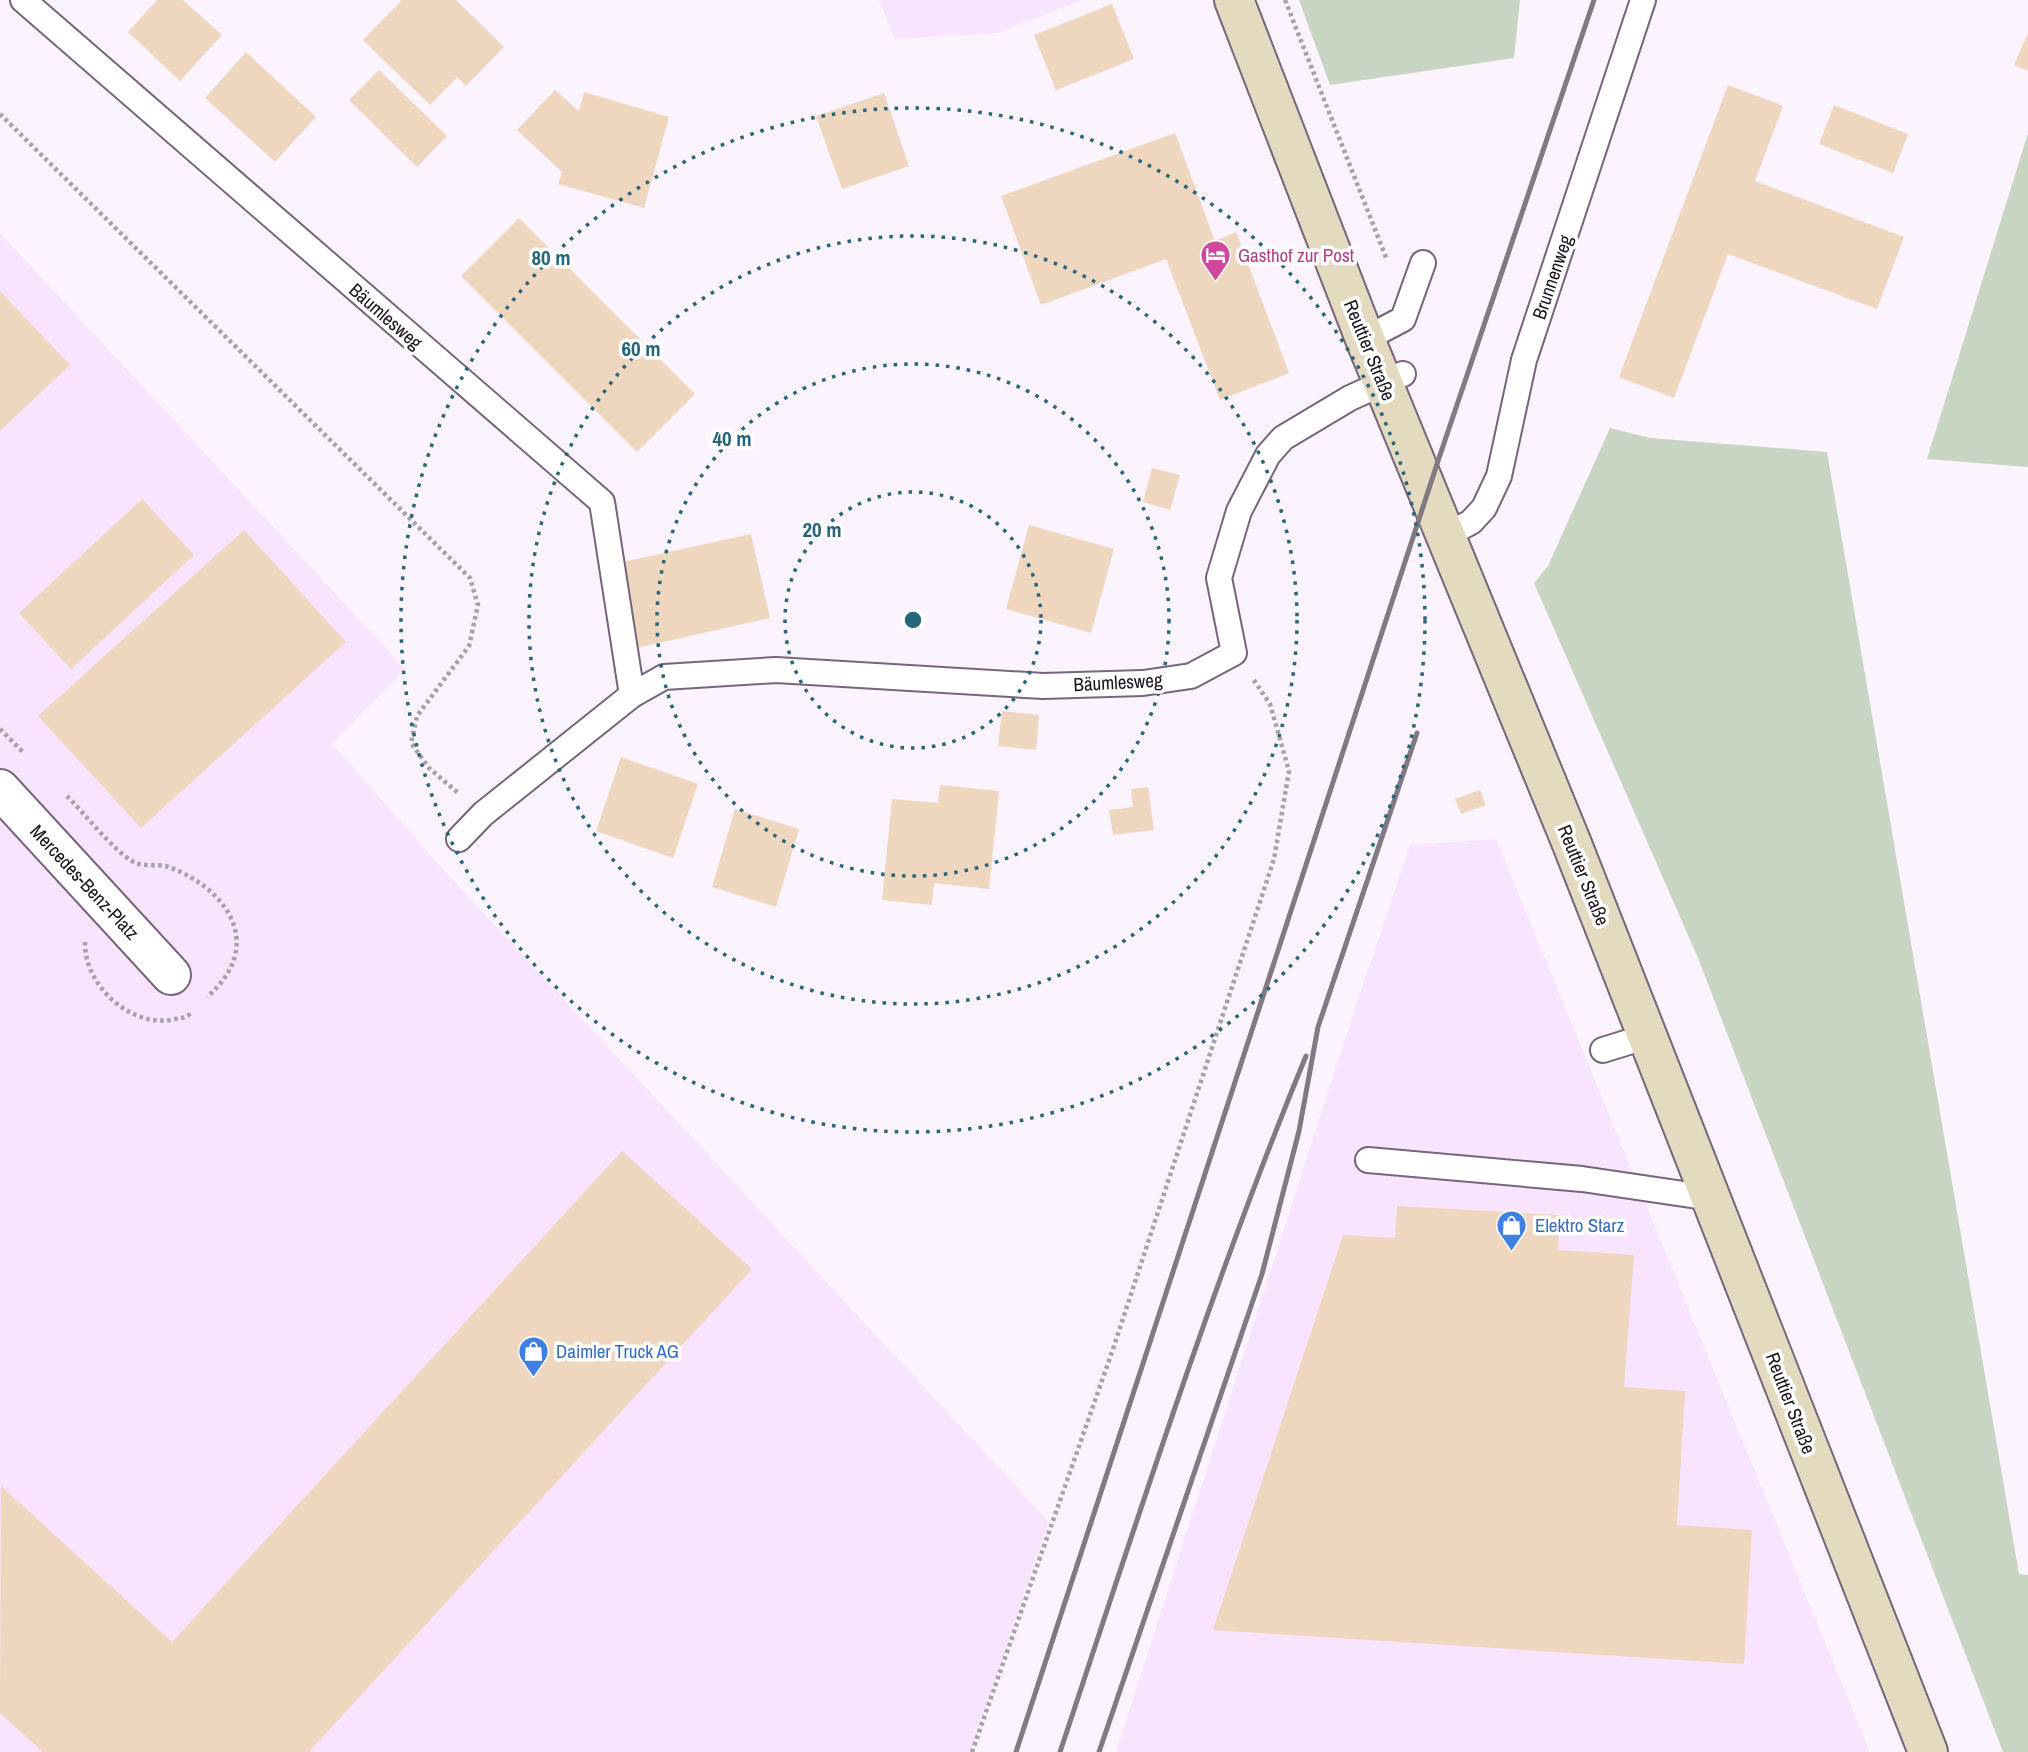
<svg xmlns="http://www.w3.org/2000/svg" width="2028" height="1752" font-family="'Archivo Narrow',sans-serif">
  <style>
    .built { fill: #f9e4ff }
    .green { fill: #c8d5c3 }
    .building { fill: #eed6bf }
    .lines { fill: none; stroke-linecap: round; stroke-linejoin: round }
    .service-casing { stroke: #77657c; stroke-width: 28 }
    .minor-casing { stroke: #77657c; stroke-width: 42 }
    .secondary-casing { stroke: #77657c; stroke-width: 42 }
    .path { stroke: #a79fa9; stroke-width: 4.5; stroke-dasharray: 3.5 3.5; stroke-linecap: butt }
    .service { stroke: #fff; stroke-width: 24 }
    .minor { stroke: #fff; stroke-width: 38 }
    .secondary { stroke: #e4dabf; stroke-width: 38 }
    .rail { stroke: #817a83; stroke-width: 5 }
    .ring { fill: none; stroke: #27657b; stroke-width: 3.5; stroke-dasharray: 3.5 7 }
    .labels { text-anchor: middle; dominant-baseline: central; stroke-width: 7; stroke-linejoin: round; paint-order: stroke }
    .hotel-label { font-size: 19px; fill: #b23c85; stroke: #fff; text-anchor: start }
    .street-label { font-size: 19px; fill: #1b141d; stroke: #fff }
    .shop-label { font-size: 19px; fill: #366cbe; stroke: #fff; text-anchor: start }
    .centre { fill: #27657b; stroke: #fff; stroke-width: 3.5 }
    .ring-label { font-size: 21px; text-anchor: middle; font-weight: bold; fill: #27657b; stroke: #fff; stroke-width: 7; stroke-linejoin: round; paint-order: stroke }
  </style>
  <rect width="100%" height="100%" fill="#fbf3fd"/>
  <g class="built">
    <polygon points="879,0 1082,0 998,33 895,39"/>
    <polygon points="0,233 405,669 332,744 439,865 1049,1522 970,1752 0,1752"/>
    <polygon points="1496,839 1870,1752 1116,1752 1355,1008 1410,845"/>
  </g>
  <g class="green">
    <polygon points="1299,0 1520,0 1514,58 1330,85"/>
    <polygon points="2028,133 2028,467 1927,459"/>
    <polygon points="1610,428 1650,438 1827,452 2019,1574 2028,1575 2028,1752 2003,1752 1698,958 1534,583 1548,566"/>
  </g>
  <g class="building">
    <polygon points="157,0 183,0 222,35 180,81 128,32"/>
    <polygon points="402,0 456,0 504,47 466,86 457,77 430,105 363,40"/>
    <polygon points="1112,4 1134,59 1056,90 1034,35"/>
    <polygon points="2028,33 2028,71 2014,65"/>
    <polygon points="246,52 316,117 275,162 205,98"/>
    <polygon points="379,70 447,136 417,167 349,100"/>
    <polygon points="1728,85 1783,106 1755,181 1904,237 1877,309 1728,254 1674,398 1619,377"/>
    <polygon points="555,90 579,111 584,92 669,117 644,208 558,184 562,172 517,130"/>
    <polygon points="884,93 909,166 842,189 816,116"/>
    <polygon points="1834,105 1908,134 1893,173 1819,144"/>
    <polygon points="1175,133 1215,241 1236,232 1289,373 1220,400 1166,259 1041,305 1001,196"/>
    <polygon points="519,218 695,394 637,452 461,276"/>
    <polygon points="0,291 70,365 0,431"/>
    <polygon points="1152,468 1180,475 1170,510 1143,502"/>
    <polygon points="142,499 194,555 71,669 19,613"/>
    <polygon points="1029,525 1114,549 1091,633 1006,609"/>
    <polygon points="244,530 346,642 141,828 38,716"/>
    <polygon points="751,534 770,618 637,648 618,563"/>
    <polygon points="1002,711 1039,715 1036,750 998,746"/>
    <polygon points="621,757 698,784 673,858 596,831"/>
    <polygon points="940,785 999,791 989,889 934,883 932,905 882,900 892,799 938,803"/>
    <polygon points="1148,787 1154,830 1113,835 1109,810 1133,807 1131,789"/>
    <polygon points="1480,790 1486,805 1461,814 1455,799"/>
    <polygon points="735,809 799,829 776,907 712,887"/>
    <polygon points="622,1151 752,1269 309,1752 43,1752 0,1713 1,1486 172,1642"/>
    <polygon points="1397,1206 1560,1215 1558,1250 1634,1255 1624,1387 1685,1391 1677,1525 1752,1530 1744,1664 1213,1630 1343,1235 1395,1238"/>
  </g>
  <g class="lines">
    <defs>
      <g id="service">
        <polyline points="23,0 602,502 632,695"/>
        <polyline points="1365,339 1403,319 1423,263"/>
        <polyline points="1445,536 1471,522 1484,508 1499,476 1524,360 1643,0"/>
        <polyline points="459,839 483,814 632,695 664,677 776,670 1043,686 1143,683 1191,676 1234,653 1219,578 1239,511 1268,455 1283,438 1350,398 1403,374"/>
        <polyline points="1603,1050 1648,1036"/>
        <polyline points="1368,1160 1582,1179 1711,1198"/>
      </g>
      <polyline id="minor" points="0,789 171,975"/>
      <polyline id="secondary" points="1234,0 1365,339 1572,844 1928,1752"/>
    </defs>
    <use href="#service" class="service-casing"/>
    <use href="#minor" class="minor-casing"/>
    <use href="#secondary" class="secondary-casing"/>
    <g class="path">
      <polyline points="1285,0 1387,260"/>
      <polyline points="0,114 470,578 478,605 469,646 417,716 411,743 429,768 458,793"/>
      <polyline points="0,729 24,753"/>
      <path d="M67 796C85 814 112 849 132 861 142 868 158 863 169 867 230 890 265 947 207 997"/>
      <path d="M85 942C84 984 128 1026 170 1020 178 1018 185 1019 191 1013"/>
      <polyline points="972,1752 1113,1349 1274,859 1289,771 1270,704 1253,679"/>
    </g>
    <use href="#service" class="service"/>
    <use href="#minor" class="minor"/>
    <use href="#secondary" class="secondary"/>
    <g class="rail">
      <polyline points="1016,1752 1439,458 1594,0"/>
      <path d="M1060 1752C1138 1518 1212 1284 1306 1056"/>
      <polyline points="1099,1752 1262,1274 1299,1131 1318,1027 1417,733"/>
    </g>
  </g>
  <g class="ring">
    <circle cx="913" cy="620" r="128"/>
    <circle cx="913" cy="620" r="256"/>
    <circle cx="913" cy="620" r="384"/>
    <circle cx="913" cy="620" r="512"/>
  </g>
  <defs>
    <symbol id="hotel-pin" viewBox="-11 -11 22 30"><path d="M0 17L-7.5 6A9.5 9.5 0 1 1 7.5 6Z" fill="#d1479c" stroke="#fff"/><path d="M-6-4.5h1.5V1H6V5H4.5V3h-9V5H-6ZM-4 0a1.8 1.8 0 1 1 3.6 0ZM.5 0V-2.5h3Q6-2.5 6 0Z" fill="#fff"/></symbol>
    <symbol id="shop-pin" viewBox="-11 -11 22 30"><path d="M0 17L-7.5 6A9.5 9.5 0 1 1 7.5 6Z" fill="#3f7fe0" stroke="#fff"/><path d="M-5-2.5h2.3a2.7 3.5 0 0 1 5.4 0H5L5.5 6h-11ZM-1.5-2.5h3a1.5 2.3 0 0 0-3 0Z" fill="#fff"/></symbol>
  </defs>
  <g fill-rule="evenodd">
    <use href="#hotel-pin" x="1198" y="238" width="35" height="47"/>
    <use href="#shop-pin" x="1494" y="1208" width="35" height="47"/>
    <use href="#shop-pin" x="516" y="1334" width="35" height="47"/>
  </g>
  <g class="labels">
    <g class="hotel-label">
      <text x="1238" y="255">Gasthof zur Post</text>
    </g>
    <g class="street-label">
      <text transform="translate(1552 277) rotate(-71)">Brunnenweg</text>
      <text transform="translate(386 316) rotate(41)">Bäumlesweg</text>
      <text transform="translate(1370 350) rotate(68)">Reuttier Straße</text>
      <text transform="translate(1118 682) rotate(-3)">Bäumlesweg</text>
      <text transform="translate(1584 875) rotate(68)">Reuttier Straße</text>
      <text transform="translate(85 882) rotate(47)">Mercedes-Benz-Platz</text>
      <text transform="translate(1791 1403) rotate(69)">Reuttier Straße</text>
    </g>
    <g class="shop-label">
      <text x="1535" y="1225">Elektro Starz</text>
      <text x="556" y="1351">Daimler Truck AG</text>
    </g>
  </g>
  <circle cx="913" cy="620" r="10" class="centre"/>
  <g class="ring-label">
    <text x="551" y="265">80 m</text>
    <text x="641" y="356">60 m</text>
    <text x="732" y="446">40 m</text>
    <text x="822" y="537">20 m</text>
  </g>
</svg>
